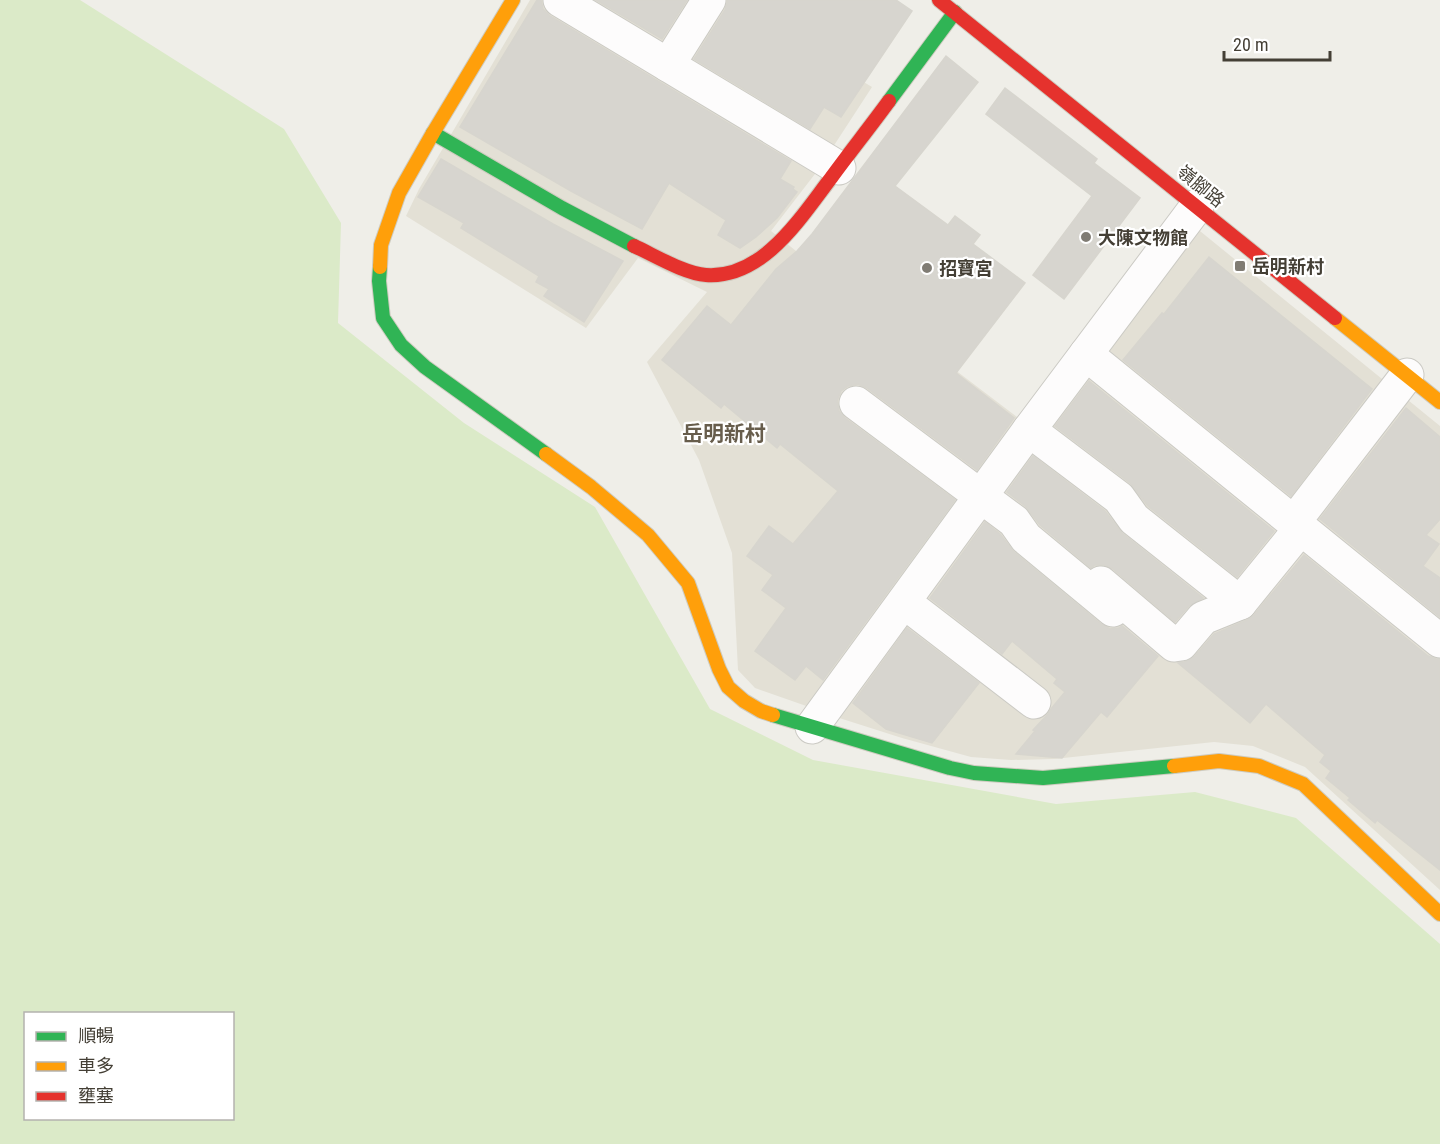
<svg xmlns="http://www.w3.org/2000/svg" width="1440" height="1144" font-family="'Roboto Condensed','Noto Sans TC',sans-serif">
  <style>
    .residential { fill: #e3e0d5 }
    .green { fill: #dbeac8; fill-rule: evenodd }
    .building { fill: #d7d5cf; stroke: #d7d5ce; stroke-width: 1.5 }
    .lines { fill: none; stroke-linecap: round; stroke-linejoin: round }
    .street-casing { stroke: #cbcac4; stroke-width: 35 }
    .fast-casing { stroke: #cecbbf; stroke-width: 16 }
    .slow-casing { stroke: #cecbbf; stroke-width: 16 }
    .jam-casing { stroke: #cecbbf; stroke-width: 16 }
    .street { stroke: #fdfcfc; stroke-width: 33 }
    .fast { stroke: #30b455; stroke-width: 14 }
    .slow { stroke: #ff9f0a; stroke-width: 14 }
    .jam { stroke: #e5322d; stroke-width: 14 }
    .poi-dot { fill: #807c74; stroke: #fff; stroke-width: 2 }
    .labels { text-anchor: middle; dominant-baseline: central; stroke-width: 4.5; stroke-linejoin: round; paint-order: stroke }
    .street-label { font-size: 18px; fill: #443f35; stroke: #fff }
    .poi-label { font-size: 18px; font-weight: bold; fill: #443f35; stroke: #fff; text-anchor: start }
    .quarter-label { font-size: 21px; font-weight: bold; fill: #675d4c; stroke: #fff }
  </style>
  <rect width="100%" height="100%" fill="#efeee8"/>
  <g class="residential">
    <polygon points="530,0 847,0 812,51 872,87 818,170 771,231 855,298 942,360 1021,420 812,708 755,688 738,670 732,553 699,460 647,362 707,292 638,258 586,328 406,216 419,189"/>
    <polygon points="1195,227 1440,426 1440,890 1305,767 1253,746 1214,742 1054,759 1011,760 971,757 902,738 833,716"/>
  </g>
  <path class="green" d="M0 0H80L284 129 341 223 338 323 464 423 595 507 710 709 813 760 1056 804 1195 792 1296 818 1440 944V1144H0ZM26 1014H232V1118H26Z"/>
  <g class="building">
    <polygon points="537,0 541,0 543,9 550,16 791,161 780,179 794,187 793,189 797,192 777,218 756,237 740,248 718,235 726,220 669,183 642,229 571,191 460,127"/>
    <polygon points="596,0 687,0 662,39"/>
    <polygon points="728,0 896,0 912,11 841,117 824,107 810,129 694,59 725,10"/>
    <polygon points="946,56 978,82 895,186 948,225 955,216 980,235 973,244 1025,283 956,373 1014,418 977,470 867,388 858,384 848,386 841,391 837,401 839,411 845,418 955,500 823,680 806,666 795,680 755,651 786,608 762,590 773,575 747,556 769,526 793,544 838,491 780,444 777,448 724,404 721,408 662,360 707,306 731,325 776,269 797,251 812,234"/>
    <polygon points="1005,88 1097,159 1094,163 1140,198 1064,299 1033,275 1092,196 986,114"/>
    <polygon points="441,159 553,224 623,261 584,322 544,296 549,289 536,282 539,276 461,228 464,223 418,197"/>
    <polygon points="1209,257 1372,389 1291,496 1123,360 1162,313 1164,314"/>
    <polygon points="1089,381 1274,531 1237,577 1148,506 1130,483 1055,426"/>
    <polygon points="1406,408 1440,437 1440,519 1426,535 1439,544 1423,566 1440,578 1440,617 1320,519"/>
    <polygon points="1033,456 1105,511 1122,533 1203,598 1189,606 1175,622 1113,569 1104,565 1095,565 1091,568 1040,525 1025,506 1007,492"/>
    <polygon points="985,522 1000,534 1014,552 1101,624 1110,629 1119,628 1122,626 1158,656 1107,717 1101,712 1062,758 1016,754 1035,731 1033,730 1048,714 1051,709 1065,692 1054,683 1057,679 1012,641 1002,654 930,598"/>
    <polygon points="1304,555 1428,656 1436,659 1440,659 1440,870 1377,820 1375,823 1348,800 1350,798 1326,778 1331,771 1320,762 1325,755 1266,704 1250,723 1178,663 1184,662 1195,656 1214,634 1247,620 1254,615"/>
    <polygon points="907,628 979,683 932,743 886,729 853,703"/>
  </g>
  <g class="lines">
    <defs>
      <g id="street">
        <polyline points="560,0 839,168"/>
        <polyline points="668,65 709,0"/>
        <polyline points="1086,354 1440,641"/>
        <polyline points="856,403 1014,521 1026,538 1113,610"/>
        <polyline points="1029,430 1119,498 1134,519 1240,603 1301,528"/>
        <polyline points="1294,522 1407,375"/>
        <polyline points="1101,583 1174,645 1181,644 1203,618 1240,603"/>
        <polyline points="904,602 1034,702"/>
        <polyline points="812,727 1029,430 1197,206"/>
      </g>
      <g id="fast">
        <polyline points="889,101 955,12"/>
        <polyline points="433,133 562,208 634,246"/>
        <polyline points="380,267 379,281 383,318 401,345 425,367 546,454"/>
        <polyline points="773,715 950,768 974,773 1043,778 1174,766"/>
      </g>
      <g id="slow">
        <polyline points="380,267 381,245 399,193 433,133 513,0"/>
        <polyline points="1335,318 1440,402"/>
        <polyline points="546,454 591,487 648,535 688,583 719,669 728,687 744,701 761,711 773,715"/>
        <polyline points="1174,766 1219,761 1259,766 1303,784 1440,914"/>
      </g>
      <g id="jam">
        <polyline points="939,0 1335,318"/>
        <path d="M634 246C654 255 685 274 706 275 763 279 801 217 831 178 850 152 870 127 889 101"/>
      </g>
    </defs>
    <use href="#street" class="street-casing"/>
    <use href="#fast" class="fast-casing"/>
    <use href="#slow" class="slow-casing"/>
    <use href="#jam" class="jam-casing"/>
    <use href="#street" class="street"/>
    <use href="#fast" class="fast"/>
    <use href="#slow" class="slow"/>
    <use href="#jam" class="jam"/>
  </g>
  <g class="poi-dot">
    <circle cx="1086" cy="237" r="6"/>
    <rect x="1234" y="260" width="12" height="12" rx="3"/>
    <circle cx="927" cy="268" r="6"/>
  </g>
  <g class="labels">
    <g class="street-label">
      <text transform="translate(1201 186) rotate(39)">嶺腳路</text>
    </g>
    <g class="poi-label">
      <text x="1098" y="237">大陳文物館</text>
      <text x="1252" y="266">岳明新村</text>
      <text x="939" y="268">招寶宮</text>
    </g>
    <g class="quarter-label">
      <text x="724" y="434">岳明新村</text>
    </g>
  </g>
  <rect x="24" y="1012" width="210" height="108" fill="#ffffff" stroke="#b4b2ae" stroke-width="1.5"/>
  <rect x="36" y="1032" width="30" height="9" fill="#30b455" stroke="#b4b2ae" stroke-width="1.5"/>
  <text x="78" y="1042" font-size="18" fill="#443f35">順暢</text>
  <rect x="36" y="1062" width="30" height="9" fill="#ff9f0a" stroke="#b4b2ae" stroke-width="1.5"/>
  <text x="78" y="1072" font-size="18" fill="#443f35">車多</text>
  <rect x="36" y="1092" width="30" height="9" fill="#e5322d" stroke="#b4b2ae" stroke-width="1.5"/>
  <text x="78" y="1102" font-size="18" fill="#443f35">壅塞</text>
  <path d="M1224 51v9h106v-9" fill="none" stroke="#443f35" stroke-width="3"/>
  <text x="1233" y="51" font-size="18" fill="#443f35" stroke="#ffffff" stroke-width="4.5" paint-order="stroke">20 m</text>
</svg>
